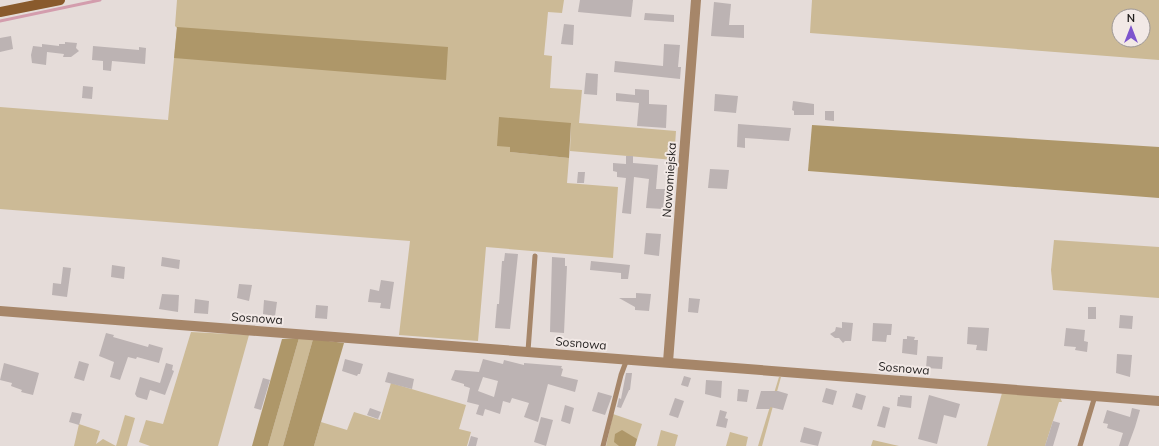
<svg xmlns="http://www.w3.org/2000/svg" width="1159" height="446" font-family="Mulish,sans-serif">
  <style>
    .green { fill: #ccba96; fill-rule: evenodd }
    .forest { fill: #ae9769 }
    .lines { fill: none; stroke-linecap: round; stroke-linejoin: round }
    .stream { stroke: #d39dad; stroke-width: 3 }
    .building { fill: #bcb3b3; fill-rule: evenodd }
    .lane { stroke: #a68669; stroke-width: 5 }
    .street { stroke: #a68669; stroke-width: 10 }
    .secondary { stroke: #895a2c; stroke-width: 10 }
    .labels { text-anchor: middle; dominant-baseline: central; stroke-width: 4; stroke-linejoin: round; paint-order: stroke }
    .street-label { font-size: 12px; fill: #211e1d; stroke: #f2e9e6 }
  </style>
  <rect width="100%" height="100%" fill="#e5dcd9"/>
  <g class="green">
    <polygon points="177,0 564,0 562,13 548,12 544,55 552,56 550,88 582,90 579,123 676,131 674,160 570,151 571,123 510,147 510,152 569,158 567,183 618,187 613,258 486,247 478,341 399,335 410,241 0,209 0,107 168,120 177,28 175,26"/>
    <path d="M812 0H1159V60L810 33ZM1119 16H1143V40H1119Z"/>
    <polygon points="1054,240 1159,247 1159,298 1053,290 1051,270"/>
    <polygon points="191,332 249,335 218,446 150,446 139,442 146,420 163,424"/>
    <polygon points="299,338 313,339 283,446 268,446"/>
    <polygon points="779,377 781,377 762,446 758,446"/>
    <polygon points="391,383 466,405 459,429 471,432 467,446 314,446 321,422 347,430 354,412 380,420"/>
    <polygon points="1002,393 1060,397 1062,402 1059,402 1045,446 987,446"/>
    <polygon points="613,414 642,424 635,446 606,446"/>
    <polygon points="125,415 135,418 127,446 116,446"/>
    <polygon points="79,424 100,431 96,444 103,439 116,446 74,446"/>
    <polygon points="661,430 678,435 675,446 657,446"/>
    <polygon points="730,432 748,437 746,446 726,446"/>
    <polygon points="873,440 899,446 871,446"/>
  </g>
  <g class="forest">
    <polygon points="177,27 448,47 446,80 174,58"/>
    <polygon points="499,117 571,123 569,158 510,152 510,147 497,146"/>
    <polygon points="812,125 1159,147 1159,198 808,171"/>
    <polygon points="299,338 268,446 252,446 282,339"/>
    <polygon points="313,339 344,343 314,446 283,446"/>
    <polygon points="622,430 637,439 635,446 619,446 614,442 615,434"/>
  </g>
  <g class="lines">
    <polyline class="stream" points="0,21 100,0"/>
  </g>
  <g class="building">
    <polygon points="580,0 633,0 631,17 578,12"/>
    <polygon points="714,2 731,4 729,25 744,25 744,38 711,36"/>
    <polygon points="645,13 674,15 674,22 644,20"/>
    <polygon points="564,24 574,25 573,45 561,44"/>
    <polygon points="11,36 13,49 0,52 0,38"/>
    <polygon points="65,42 77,43 76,48 79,51 71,57 63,57 64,54 47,52 46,65 32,63 31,55 33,46 42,47 42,44 59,46 59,44 65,44"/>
    <polygon points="664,44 680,45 678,67 681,67 680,79 614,72 615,61 663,66"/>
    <polygon points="93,46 139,50 139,47 146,48 145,64 112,61 111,71 103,70 103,61 92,60"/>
    <polygon points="586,73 598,74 597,95 584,94"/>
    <polygon points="83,86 93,87 92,99 82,98"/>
    <polygon points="635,89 649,90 649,104 667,105 666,128 637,126 639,103 616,101 616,93 635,95"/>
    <polygon points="715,94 738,96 736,113 714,111"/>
    <polygon points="793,101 814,104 814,115 794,115 794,111 792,110"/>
    <polygon points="825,111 834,111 834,121 825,120"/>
    <polygon points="738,124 791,128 789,141 745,138 745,148 737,147"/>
    <polygon points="626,156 633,156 633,163 658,165 656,189 665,189 663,209 646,208 649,179 634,177 631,214 622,213 626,178 617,177 617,172 613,171 613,163 626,164"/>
    <polygon points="710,169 729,170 727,189 708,188"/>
    <polygon points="578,172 585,172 584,183 577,183"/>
    <polygon points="646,233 661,234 659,256 644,254"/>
    <polygon points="505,253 518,254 510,329 495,328 497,304 499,304 502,261 504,261"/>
    <polygon points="162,257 180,260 179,269 161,266"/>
    <polygon points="552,257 565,258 565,266 567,266 564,333 550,332"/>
    <polygon points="591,261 630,265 628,279 621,279 621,273 590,270"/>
    <polygon points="112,265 125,267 124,279 111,277"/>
    <polygon points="63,267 71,268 67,297 52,295 53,283 61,284"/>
    <polygon points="381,280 394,282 390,309 380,308 381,303 368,302 370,289 379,291"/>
    <polygon points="239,284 252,285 249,301 237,298"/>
    <polygon points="636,293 651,294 649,311 635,310 635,307 619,298 636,298"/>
    <polygon points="162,294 179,295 178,312 159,309"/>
    <polygon points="689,298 700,299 698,313 688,312"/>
    <polygon points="195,299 209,301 208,314 194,313"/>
    <polygon points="264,300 277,302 275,316 263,314"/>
    <polygon points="316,305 328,306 327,319 315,318"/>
    <rect x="1088" y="307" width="8" height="12"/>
    <polygon points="1120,315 1133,316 1132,329 1119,328"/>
    <polygon points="842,322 853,323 851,341 845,341 843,343 839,338 835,338 830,334 835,331 836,327 842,328"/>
    <polygon points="873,323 892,324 891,335 887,335 886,342 872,341"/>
    <polygon points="968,327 989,328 987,351 976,350 977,345 967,344"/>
    <polygon points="1066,328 1085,330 1084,341 1088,342 1087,352 1075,350 1076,347 1064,346"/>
    <polygon points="106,333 114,335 113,337 148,347 149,344 163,348 159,363 137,357 136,359 128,357 120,380 110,377 114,362 99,356"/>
    <polygon points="907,336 915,337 914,340 918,340 917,355 902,353 903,339 907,339"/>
    <polygon points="1117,354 1132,355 1130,377 1116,373"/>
    <polygon points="927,356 943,357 942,369 926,368"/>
    <polygon points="345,359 363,364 360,374 358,374 357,376 342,371"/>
    <path d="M483 359 503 364 504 360 524 365V363L562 366 561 368 563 369 561 376 578 380 575 392 548 384 538 422 524 417 529 403 512 398 510 403 503 401 500 414 485 409 483 416 476 414 479 405 467 402 470 388 464 386V384L451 380 455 370 479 372ZM483 377 498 381 494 397 478 391Z"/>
    <polygon points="79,361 89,364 84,381 74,378"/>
    <polygon points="4,363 39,373 33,395 21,392 22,390 11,386 12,383 0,380"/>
    <polygon points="166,363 173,365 172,370 174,371 165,395 150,390 147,400 137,397 135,394 140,377 160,383"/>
    <polygon points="388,372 414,379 412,389 385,382"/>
    <polygon points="626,373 632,373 630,390 629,390 621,408 617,407 619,398 621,399"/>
    <polygon points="684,376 691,378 688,387 681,385"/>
    <polygon points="263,378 270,380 261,410 254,408"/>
    <polygon points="706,380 722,381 721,398 705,394"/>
    <polygon points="826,388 837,391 833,405 822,402"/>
    <polygon points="738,389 749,390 747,402 737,401"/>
    <polygon points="761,391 778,391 788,394 783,410 770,407 770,409 756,409"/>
    <polygon points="598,392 612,396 605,415 592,411"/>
    <polygon points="856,393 866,396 862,410 852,407"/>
    <polygon points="900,395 912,396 911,408 897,406 898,397 900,397"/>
    <polygon points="929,395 960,404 956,418 944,415 937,444 918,439"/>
    <polygon points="675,398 684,401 678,418 669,415"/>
    <polygon points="565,405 574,408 570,424 561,421"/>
    <polygon points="883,406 890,408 885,428 877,426"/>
    <polygon points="370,408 381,412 378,419 367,415"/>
    <polygon points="1132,408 1140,410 1135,427 1128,446 1119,446 1123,433 1107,428 1108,424 1103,423 1107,410 1130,417"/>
    <polygon points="720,410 727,412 725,418 728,419 726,428 716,426"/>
    <polygon points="72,412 82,414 79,425 69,422"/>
    <polygon points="541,417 553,420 546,446 534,442"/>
    <polygon points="1053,421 1060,423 1053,446 1045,446"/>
    <polygon points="804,427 822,432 818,446 800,442"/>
    <polygon points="471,436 478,438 476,446 468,446"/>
  </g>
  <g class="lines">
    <g class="lane">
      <polyline points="528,351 535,256"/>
      <polyline points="603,446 621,375 627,359"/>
      <polyline points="1080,446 1095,396"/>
    </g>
    <g class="street">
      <polyline points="0,311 1159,401"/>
      <polyline points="668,362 696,0"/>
    </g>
    <polyline class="secondary" points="0,12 60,0"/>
  </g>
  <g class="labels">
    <g class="street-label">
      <text transform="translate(669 180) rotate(-86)">Nowomiejska</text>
      <text transform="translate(257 318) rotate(4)">Sosnowa</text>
      <text transform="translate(581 343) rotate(5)">Sosnowa</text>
      <text transform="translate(904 368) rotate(5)">Sosnowa</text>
    </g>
  </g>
  <g transform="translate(1131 28)"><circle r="19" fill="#f2e9e6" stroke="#9e9896"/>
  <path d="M0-3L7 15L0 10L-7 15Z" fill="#7d54cd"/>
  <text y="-6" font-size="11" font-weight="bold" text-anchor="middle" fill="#211e1d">N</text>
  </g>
</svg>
